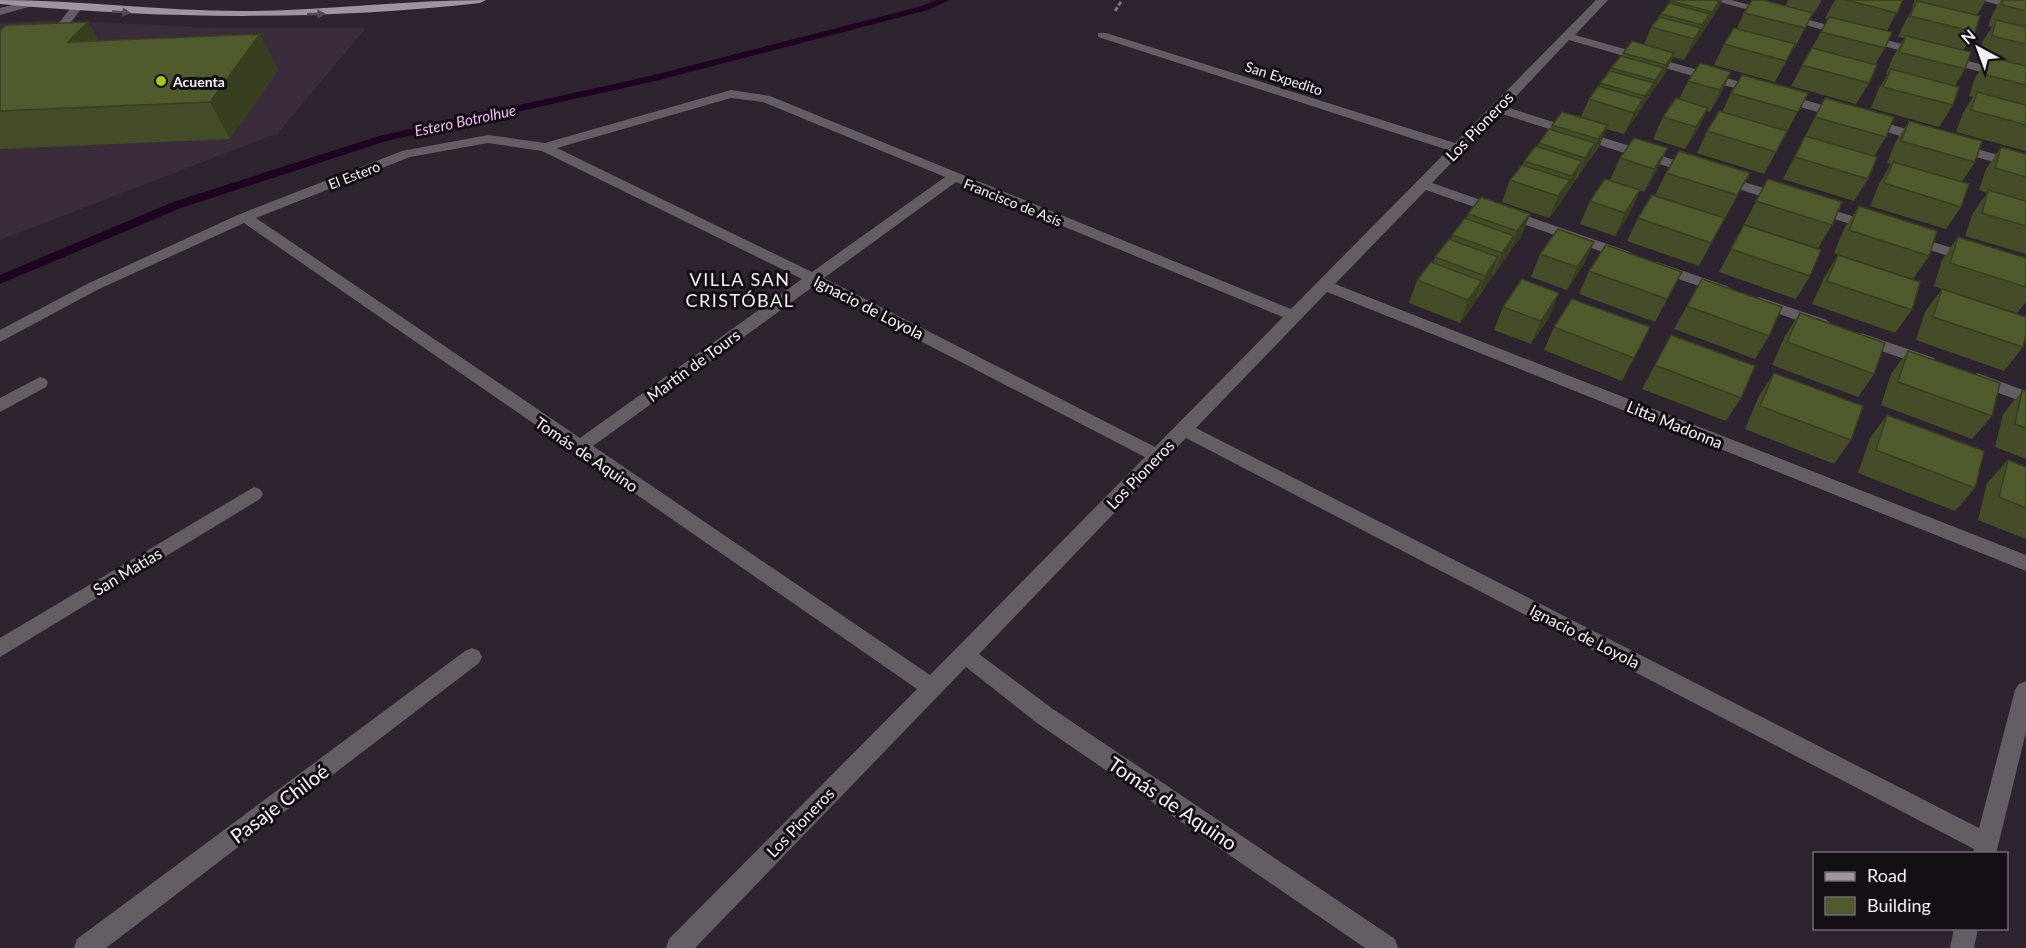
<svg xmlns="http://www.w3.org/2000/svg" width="2026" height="948" font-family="Lato,sans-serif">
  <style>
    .built { fill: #3b2c3c }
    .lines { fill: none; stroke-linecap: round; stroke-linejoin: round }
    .stream { fill: #1f0421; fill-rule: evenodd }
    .path { stroke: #7c737c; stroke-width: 3; stroke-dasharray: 4.5 2; stroke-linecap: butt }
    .lane { fill: #645e64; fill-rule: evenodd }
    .street { fill: #645e64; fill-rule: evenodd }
    .primary { fill: #9f94a0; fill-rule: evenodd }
    .wall { fill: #444d27 }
    .shaded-wall { fill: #373f20 }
    .building { fill: #4f5a2d; stroke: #373f20; stroke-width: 1.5 }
    .oneway { fill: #524b53 }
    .poi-dot { fill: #a9c71a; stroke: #130f14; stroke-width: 2 }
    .labels { text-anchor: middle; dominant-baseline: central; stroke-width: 6; stroke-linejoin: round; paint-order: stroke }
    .far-street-label { font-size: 14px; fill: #f7eff7; stroke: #130f14 }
    .far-poi-label { font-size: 14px; font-weight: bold; fill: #f7eff7; stroke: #130f14; text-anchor: start }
    .far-water-label { font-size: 15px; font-style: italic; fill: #f2bcf5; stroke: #130f14 }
    .street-label { font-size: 16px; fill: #f7eff7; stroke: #130f14 }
    .neighbourhood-label { font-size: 18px; letter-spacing: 1.5px; fill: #f7eff7; stroke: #130f14 }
    .near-street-label { font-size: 20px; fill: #f7eff7; stroke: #130f14 }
  </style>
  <rect width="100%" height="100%" fill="#2e242f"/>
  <polygon class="built" points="54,20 220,28 366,28 278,133 0,240 0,23"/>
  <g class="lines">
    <polygon class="stream" points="936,0 949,0 928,10 651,82 386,141 181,208 0,284 0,275 173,202 379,136 650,76 922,6"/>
    <polyline class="path" points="1115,11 1122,0"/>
    <polygon class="lane" points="72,6 82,8 57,40 0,61 0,53 49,36"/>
    <g class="street">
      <path d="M1596 0H1608L1575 35 1931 136 1933 139 1926 143 1921 142 1569 40 1506 107 1789 196V202H1779L1499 113 1432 183 1630 252 1632 255 1630 258H1620L1426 190 1335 284 2026 555V571L1327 292 1196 428 1979 828 2015 690 2019 684 2026 681V732L1996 854H1972L1974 849 1186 438 979 654 1053 709 1395 939 1398 948H1365L1037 723 966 667 695 948H666L669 939 917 689 578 454 572 452 569 448 244 223 99 289 0 342V330L89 283 240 214 402 151 488 135 545 143 731 90 770 96 1291 309 1448 150 1098 37V33H1106L1455 143ZM731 98 763 102 945 177 812 272 557 148ZM488 143 542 151 802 279 580 438 256 218 410 157ZM956 182 1283 317 1155 447 824 278ZM814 286 1145 457 930 675 593 446Z"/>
      <polygon points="1712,0 1731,0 2026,76 2026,84"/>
      <polygon points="1980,0 2001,0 2026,6 2026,12"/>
      <polygon points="28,1 32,2 32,6 0,15 0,8"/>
      <polygon points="1956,143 2026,163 2026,171 1951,150 1951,144"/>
      <polygon points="1813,204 1878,224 1880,227 1873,231 1808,211 1808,205"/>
      <polygon points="1910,235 1975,255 1977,258 1970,263 1905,242 1903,239 1905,236"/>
      <polygon points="1657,262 1727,286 1730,289 1722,294 1652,270 1649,267"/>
      <polygon points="1759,297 1827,320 1829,324 1821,329 1754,305 1751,302 1754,299"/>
      <polygon points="1861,333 1934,358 1936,362 1928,367 1855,342 1853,338"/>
      <polygon points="1977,373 2026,391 2026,403 1971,383 1969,379"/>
      <polygon points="40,377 46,379 48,383 46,387 0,412 0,398"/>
      <polygon points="254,487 260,489 263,494 260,499 0,657 0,638"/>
      <polygon points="472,648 479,651 482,657 479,663 106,948 74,948 77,939 465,651"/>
      <polygon points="1954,928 1978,928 1974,948 1950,948"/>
    </g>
    <path class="primary" d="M0 0C80 0 160 11 241 11 323 11 404 0 486 0L480 3C319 21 161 19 0 4Z"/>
  </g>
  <g class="wall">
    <polygon points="1671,0 1722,0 1718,9 1684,60 1673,57 1665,74 1656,86 1624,134 1606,129 1599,147 1588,162 1588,161 1586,165 1576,180 1575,180 1573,184 1549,218 1502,202 1510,180 1523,165 1524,161 1537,147 1539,143 1550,129 1552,125 1581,117 1589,99 1599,86 1611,68 1622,56 1623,53 1644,45 1651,27"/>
    <polygon points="1788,0 1822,0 1813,15 1812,15 1794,49 1793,49 1775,82 1714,65 1724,44 1737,28 1744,13 1785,6"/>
    <polygon points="1835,0 1903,0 1887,31 1885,48 1875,65 1869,83 1856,104 1791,86 1828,19 1825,18"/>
    <polygon points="1915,0 1986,0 1977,15 1975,32 1963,50 1965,69 1955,86 1953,105 1939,127 1871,108 1878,90 1888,74 1886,74 1893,57 1904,38 1898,37 1905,22 1913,8 1912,7"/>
    <polygon points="2001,0 2026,0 2026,151 1956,132 1963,113 1973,97 1969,96 1975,78 1987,59 1978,57 1983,41 1992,27 1988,26 1994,11"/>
    <polygon points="0,31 278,70 230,139 0,149"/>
    <polygon points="1731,72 1721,93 1710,112 1706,111 1698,129 1685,149 1653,139 1663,117 1679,99 1688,81"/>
    <polygon points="1731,93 1808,93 1764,174 1697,153 1707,131 1722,112"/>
    <polygon points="1825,98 1886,137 1874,156 1868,179 1854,201 1783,179"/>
    <polygon points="1909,121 1975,162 1962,182 1961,207 1946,229 1870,206 1879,184 1891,164 1887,163 1895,143"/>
    <polygon points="2001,147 2026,154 2026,254 1965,236 1973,213 1987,193 1979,190 1986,169"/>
    <polygon points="1668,148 1657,170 1644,192 1610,180 1620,158"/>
    <polygon points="1666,173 1750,173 1725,218 1655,195"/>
    <polygon points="1768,179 1832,225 1818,248 1744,224"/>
    <polygon points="1640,190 1630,213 1615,236 1580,224 1590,201"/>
    <polygon points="1859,206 1929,256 1913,279 1834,253 1844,229"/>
    <polygon points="1468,214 1530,214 1521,237 1508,254 1506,258 1493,276 1492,275 1490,280 1477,299 1476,298 1474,304 1460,323 1409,303 1417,280 1433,263 1435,257 1450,240 1452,235 1466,218"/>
    <polygon points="1638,218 1725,218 1699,266 1627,241"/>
    <polygon points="1744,225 1810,276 1796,299 1719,272"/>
    <polygon points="1958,237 2026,258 2026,302 2017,313 1934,286 1942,260"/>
    <polygon points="1540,254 1584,264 1567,290 1531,277"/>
    <polygon points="1838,255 1912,310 1895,333 1812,304 1824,278"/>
    <polygon points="1589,271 1682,272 1655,322 1579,294"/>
    <polygon points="1702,279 1769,336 1755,359 1674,329"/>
    <polygon points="1942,289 2023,347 2004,371 1916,340 1925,312"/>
    <polygon points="1503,307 1550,316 1531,344 1494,330"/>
    <polygon points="1800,313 1874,374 1858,397 1772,365 1785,336"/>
    <polygon points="1554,327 1650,327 1622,381 1544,350"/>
    <polygon points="1671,335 1741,398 1726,421 1642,389"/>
    <polygon points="1908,351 1992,416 1972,439 1881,405 1891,374"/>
    <polygon points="1774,373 1851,440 1834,464 1745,429 1759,396"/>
    <polygon points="2022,391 2026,392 2026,459 1995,447 2003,414"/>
    <polygon points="1887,415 1975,488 1955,511 1858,473 1870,438"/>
    <polygon points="2008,460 2026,467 2026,539 1978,520 1987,483"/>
  </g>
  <g class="shaded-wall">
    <polygon points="1720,0 1722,0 1718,9 1711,19"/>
    <polygon points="1719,1 1709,22 1702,32 1712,12"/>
    <polygon points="1710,14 1701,35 1684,60 1694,39"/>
    <polygon points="88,22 109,57 68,42"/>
    <polygon points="260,34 278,70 230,139 210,102"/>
    <polygon points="1674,53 1665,74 1657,86 1666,65"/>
    <polygon points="1664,68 1654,89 1646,102 1655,80"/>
    <polygon points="1731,72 1721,93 1710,112 1720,90"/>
    <polygon points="1654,83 1644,105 1635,118 1645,96"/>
    <polygon points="1643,99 1633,121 1624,134 1634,113"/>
    <polygon points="1708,108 1698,129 1685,149 1696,127"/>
    <polygon points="1608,125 1599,147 1588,162 1598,139"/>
    <polygon points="1595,143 1586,165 1576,180 1585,158"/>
    <polygon points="1668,148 1657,170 1644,192 1654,169"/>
    <polygon points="1582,161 1573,184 1563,199 1572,176"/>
    <polygon points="1570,180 1561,203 1549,218 1558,196"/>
    <polygon points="1640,190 1630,213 1615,236 1625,213"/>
    <polygon points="1530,214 1521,237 1508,254 1517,231"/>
    <polygon points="1514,236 1506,258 1493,276 1502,253"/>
    <polygon points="1594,242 1584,264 1567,290 1577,267"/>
    <polygon points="1498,257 1490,280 1477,299 1485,276"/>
    <polygon points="1482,281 1474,304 1460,323 1468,300"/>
    <polygon points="1559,293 1550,316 1531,344 1541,321"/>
  </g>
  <g class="building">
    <polygon points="1671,0 1715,0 1719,1 1712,12 1671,1"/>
    <polygon points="1752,0 1763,0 1813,13 1805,28 1744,13"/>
    <polygon points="1846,0 1903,0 1897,13"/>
    <polygon points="2003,0 2026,0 2026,11 2002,5"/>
    <polygon points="1917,1 1980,16 1975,32 1910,16"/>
    <polygon points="1669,3 1710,14 1702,25 1661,14"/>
    <polygon points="1660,17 1701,28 1694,39 1651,27"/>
    <polygon points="1829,17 1892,32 1885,48 1821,32"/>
    <polygon points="1996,20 2026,27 2026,44 1992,36"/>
    <polygon points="88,22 68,42 260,34 210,102 0,111 0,31 6,25"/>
    <polygon points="1734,28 1795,44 1786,61 1724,44"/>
    <polygon points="1906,36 1971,52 1965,69 1899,52"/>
    <polygon points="1632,41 1674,53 1666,65 1623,53"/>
    <polygon points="1812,48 1877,65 1869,83 1802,65"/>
    <polygon points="1621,56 1664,68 1655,80 1611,68"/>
    <polygon points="1989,57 2026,66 2026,85 1983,74"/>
    <polygon points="1700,63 1731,72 1720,90 1688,81"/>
    <polygon points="1891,69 1959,87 1953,105 1883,87"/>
    <polygon points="1610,71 1654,83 1645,96 1600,83"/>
    <polygon points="1742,75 1808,93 1798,112 1731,93"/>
    <polygon points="1598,86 1643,99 1634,113 1589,99"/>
    <polygon points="1977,92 2026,105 2026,125 1971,110"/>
    <polygon points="1676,98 1708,108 1696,127 1663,117"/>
    <polygon points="1825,98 1894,117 1886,137 1815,117"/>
    <polygon points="1719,111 1787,131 1776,152 1707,131"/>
    <polygon points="1562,112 1608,125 1598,139 1552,125"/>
    <polygon points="1909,121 1982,141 1975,162 1901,141"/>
    <polygon points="1549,129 1595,143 1585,158 1539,143"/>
    <polygon points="1805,136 1877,157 1868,179 1795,157"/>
    <polygon points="1634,138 1668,148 1654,169 1620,158"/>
    <polygon points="1536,146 1582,161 1572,176 1524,161"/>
    <polygon points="2001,147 2026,154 2026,177 1995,168"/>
    <polygon points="1679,151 1750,173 1737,195 1666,173"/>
    <polygon points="1893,162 1969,184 1961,207 1884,183"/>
    <polygon points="1522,165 1570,180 1558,196 1510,180"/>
    <polygon points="1605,179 1640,190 1625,213 1590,201"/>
    <polygon points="1768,179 1842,202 1832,225 1756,201"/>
    <polygon points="1988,190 2026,201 2026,226 1982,213"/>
    <polygon points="1652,195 1725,218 1711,243 1638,218"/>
    <polygon points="1481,197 1530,214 1517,231 1468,214"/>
    <polygon points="1859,206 1937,231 1929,256 1849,230"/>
    <polygon points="1465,218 1514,236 1502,253 1452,235"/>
    <polygon points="1744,225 1821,250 1810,276 1731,249"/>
    <polygon points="1558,229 1594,242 1577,267 1540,254"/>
    <polygon points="1958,237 2026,258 2026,287 1950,263"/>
    <polygon points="1449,239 1498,257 1485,276 1435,257"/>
    <polygon points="1606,245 1682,272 1667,299 1589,271"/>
    <polygon points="1838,255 1920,282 1912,310 1827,281"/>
    <polygon points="1431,262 1482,281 1468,300 1417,280"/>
    <polygon points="1522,279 1559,293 1541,321 1503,307"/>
    <polygon points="1702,279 1782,307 1769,336 1687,306"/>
    <polygon points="1942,289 2026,317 2026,334 2023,347 1933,317"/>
    <polygon points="1572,299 1650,327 1634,358 1554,327"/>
    <polygon points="1800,313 1885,343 1874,374 1787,342"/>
    <polygon points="1671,335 1755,366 1741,398 1655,365"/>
    <polygon points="1908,351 2000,383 1992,416 1898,382"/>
    <polygon points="1774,373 1863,406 1851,440 1760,406"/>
    <polygon points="2022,391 2026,392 2026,428 2015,424"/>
    <polygon points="1887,415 1984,451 1975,488 1876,450"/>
    <polygon points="2008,460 2026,467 2026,508 1999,497"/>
  </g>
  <defs><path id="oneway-solid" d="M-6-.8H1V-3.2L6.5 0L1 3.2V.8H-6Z" transform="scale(1.5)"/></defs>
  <g class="oneway">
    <use href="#oneway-solid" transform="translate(121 12) rotate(4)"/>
    <use href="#oneway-solid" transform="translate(316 14) rotate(-2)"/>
  </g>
  <circle class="poi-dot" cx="161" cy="81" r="6"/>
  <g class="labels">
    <g class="far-street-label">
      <text transform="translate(1284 78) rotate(18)">San Expedito</text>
      <text transform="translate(354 175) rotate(-21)">El Estero</text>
      <text transform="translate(1013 202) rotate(22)">Francisco de Asís</text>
    </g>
    <g class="far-poi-label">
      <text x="173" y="81">Acuenta</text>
    </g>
    <g class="far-water-label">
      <text transform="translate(465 120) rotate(-12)">Estero Botrolhue</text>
    </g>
    <g class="street-label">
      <text transform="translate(1479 126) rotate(-46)">Los Pioneros</text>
      <text transform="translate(869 307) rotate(27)">Ignacio de Loyola</text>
      <text transform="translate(693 365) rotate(-36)">Martín de Tours</text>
      <text transform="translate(1675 424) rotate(22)">Litta Madonna</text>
      <text transform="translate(587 454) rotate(34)">Tomás de Aquino</text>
      <text transform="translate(1140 474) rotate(-46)">Los Pioneros</text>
      <text transform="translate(127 571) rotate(-31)">San Matías</text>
      <text transform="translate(1585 636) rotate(27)">Ignacio de Loyola</text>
      <text transform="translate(800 822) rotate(-46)">Los Pioneros</text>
    </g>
    <g class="neighbourhood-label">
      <text x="740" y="279">VILLA SAN<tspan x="740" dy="21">CRISTÓBAL</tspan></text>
    </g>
    <g class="near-street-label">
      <text transform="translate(279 803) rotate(-37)">Pasaje Chiloé</text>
      <text transform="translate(1173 803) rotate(34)">Tomás de Aquino</text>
    </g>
  </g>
  <rect x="1813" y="852" width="195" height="78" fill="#130f14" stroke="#6e696f" stroke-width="1.5"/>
  <rect x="1825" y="872" width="30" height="9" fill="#9f94a0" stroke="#6e696f" stroke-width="1.5"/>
  <text x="1867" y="882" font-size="18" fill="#f7eff7">Road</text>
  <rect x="1825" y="897" width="30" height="18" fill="#4f5a2d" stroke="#6e696f" stroke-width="1.5"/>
  <text x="1867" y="912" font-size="18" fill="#f7eff7">Building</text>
  <g transform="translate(1978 48) rotate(319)" stroke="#130f14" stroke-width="4.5" paint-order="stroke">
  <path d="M0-4.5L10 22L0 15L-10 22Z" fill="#f7eff7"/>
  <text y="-9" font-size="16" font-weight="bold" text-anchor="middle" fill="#f7eff7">N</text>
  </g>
</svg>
